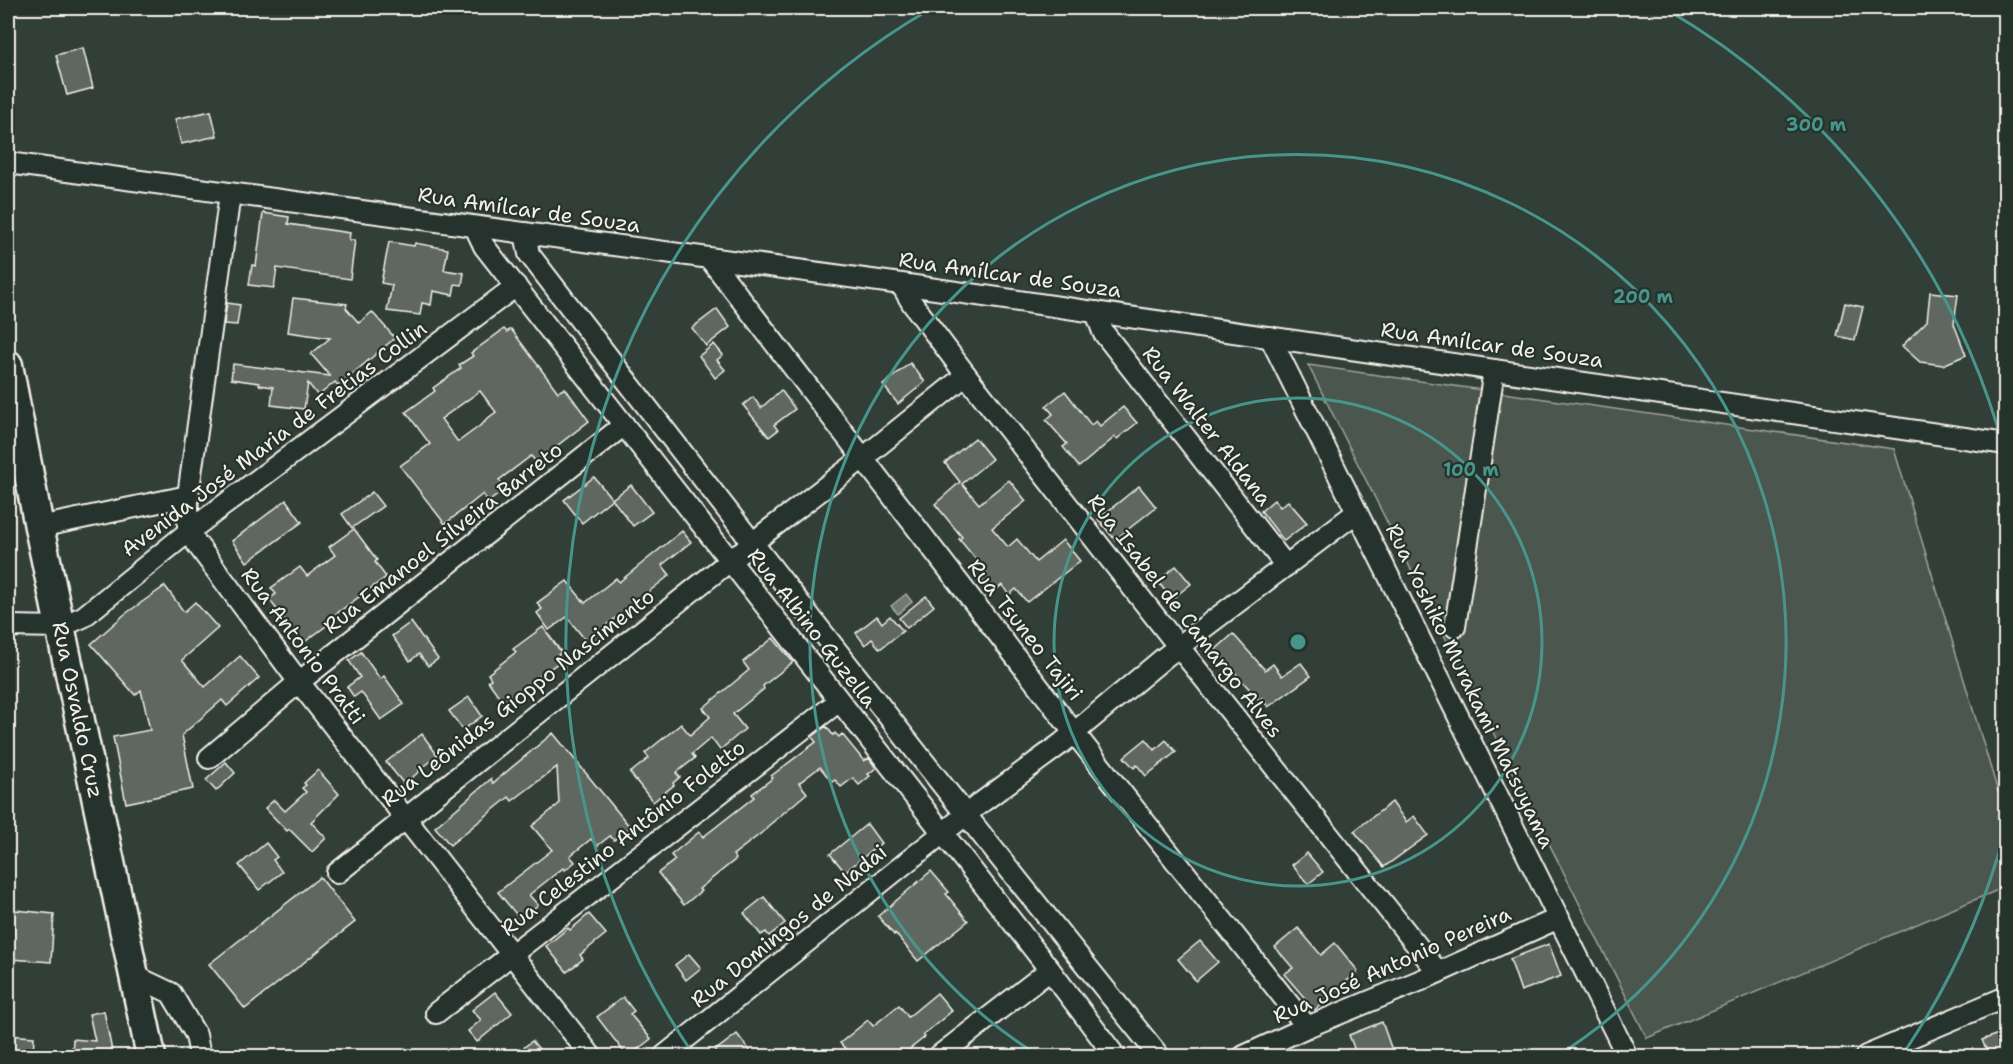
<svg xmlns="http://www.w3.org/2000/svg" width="2013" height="1064" font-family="'Shantell Sans',sans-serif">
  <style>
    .green { fill: #4c564f; stroke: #a0a49c; stroke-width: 1.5 }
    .water { fill: #727972; stroke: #a6a9a1; stroke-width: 1.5 }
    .building { fill: #5f6861; stroke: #f4f1e8; stroke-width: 1.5; fill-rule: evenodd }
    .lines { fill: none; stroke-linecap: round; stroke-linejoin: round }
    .minor-casing { stroke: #f4f1e8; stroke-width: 24 }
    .highway-casing { stroke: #f4f1e8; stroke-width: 33 }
    .minor { stroke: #26332d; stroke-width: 20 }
    .highway { stroke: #26332d; stroke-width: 28 }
    .ring { fill: none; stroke: #48958c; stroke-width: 3 }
    .labels { text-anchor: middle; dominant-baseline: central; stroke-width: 4.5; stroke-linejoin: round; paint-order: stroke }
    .street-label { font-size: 21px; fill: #f4f1e8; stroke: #26332d }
    .centre { fill: #48958c; stroke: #26332d; stroke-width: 3 }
    .ring-label { font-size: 18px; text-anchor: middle; font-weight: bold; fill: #48958c; stroke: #26332d; stroke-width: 4.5; stroke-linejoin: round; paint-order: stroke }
  </style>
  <rect width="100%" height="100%" fill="#323e38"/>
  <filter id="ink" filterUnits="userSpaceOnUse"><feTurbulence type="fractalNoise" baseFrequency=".0167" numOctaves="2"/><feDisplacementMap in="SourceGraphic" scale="12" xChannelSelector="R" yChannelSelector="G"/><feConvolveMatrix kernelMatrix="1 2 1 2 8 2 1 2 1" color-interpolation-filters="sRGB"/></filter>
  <g filter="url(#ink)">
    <polygon class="green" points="1308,365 1894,449 2005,815 2005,887 1647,1038"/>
    <polygon class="water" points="906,594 912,602 898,614 891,606"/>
    <g class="building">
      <polygon points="83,48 93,88 67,95 56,55"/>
      <polygon points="211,111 217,136 181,144 175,119"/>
      <polygon points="263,213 289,217 288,224 350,233 349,240 355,240 350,279 277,268 274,288 249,285 252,265 256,266"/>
      <polygon points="389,242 414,246 415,243 448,249 444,270 464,273 462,285 455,284 453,295 433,291 431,305 422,303 420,315 387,311 392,285 381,283"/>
      <polygon points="1930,292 1958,295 1954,324 1966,355 1943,365 1920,362 1902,346 1927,321"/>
      <polygon points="293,298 347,304 346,308 359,323 372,312 395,338 338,386 335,382 318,396 308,383 304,409 271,405 273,387 259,385 259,383 231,379 233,364 330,376 311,354 330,338 288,332"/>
      <polygon points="227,303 240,305 237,325 224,324"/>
      <polygon points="1845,303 1863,307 1855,340 1837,336"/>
      <polygon points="717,309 730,327 706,346 692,328"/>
      <path d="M504 329 507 332 511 329 558 392 565 388 589 421 536 462 531 456 499 480 506 489 488 502 483 494 445 524 400 466 430 444 406 412 435 391 433 388 461 368 459 365 473 356 471 353ZM480 391 496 412 484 421 485 422 458 442 441 419Z"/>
      <polygon points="714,344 723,355 717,360 725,370 715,378 699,356"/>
      <polygon points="910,363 925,382 898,404 883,385"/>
      <polygon points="781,390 795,409 774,425 778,430 769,437 743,405 753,397 761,408"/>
      <polygon points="1065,391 1091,425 1096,421 1100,426 1123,407 1137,423 1117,439 1115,437 1079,467 1063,447 1067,444 1046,420 1053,414 1046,406"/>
      <polygon points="975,438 992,459 962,484 979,504 1009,480 1026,501 992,528 1008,547 1017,539 1036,562 1063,540 1080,561 1027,602 1016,589 1009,595 1002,585 992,593 981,579 987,573 959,539 962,537 935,504 960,482 945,463"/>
      <polygon points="594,477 612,499 582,523 564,500"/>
      <polygon points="631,485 652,512 633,526 612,499"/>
      <polygon points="1139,486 1156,507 1115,540 1098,519"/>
      <polygon points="372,492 383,506 352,528 342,514"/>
      <polygon points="286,500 302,522 247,562 232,541"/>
      <polygon points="1274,500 1280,507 1288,501 1307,523 1284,541 1261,511"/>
      <polygon points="354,529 377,560 375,562 386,577 336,614 338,617 302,644 269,599 276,594 271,588 300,567 307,576 335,555 329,547"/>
      <polygon points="682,531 691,542 662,565 670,575 604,627 608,632 590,646 567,617 549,630 537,613 542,609 537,603 567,581 585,603 616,578 619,582"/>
      <polygon points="1176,566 1191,584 1172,599 1157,581"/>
      <polygon points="165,586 184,612 195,602 218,628 182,660 205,687 240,656 259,678 227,706 222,700 182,735 193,789 126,803 113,737 150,730 141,690 135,695 91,644 125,614"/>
      <polygon points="926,596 934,606 907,628 899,618"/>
      <polygon points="877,616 882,623 890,616 903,631 880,649 872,639 865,645 856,633"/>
      <polygon points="411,622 438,659 428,666 419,654 410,661 392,636"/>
      <polygon points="543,627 561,652 558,655 562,660 503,702 488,681 491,679 488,674 516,652 513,649"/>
      <polygon points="1233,634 1265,670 1273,664 1282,676 1301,663 1311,676 1268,707 1262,698 1259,700 1215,650"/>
      <polygon points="773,638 793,662 763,686 764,689 733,714 745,729 720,750 711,738 692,754 695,758 676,773 680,777 673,783 674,785 653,802 630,773 649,758 645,753 681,724 690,735 710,717 703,708 749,670 743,662"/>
      <polygon points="361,652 380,679 384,676 404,704 381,720 361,692 354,697 347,687 360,677 349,661"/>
      <polygon points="469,697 482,716 463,730 449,711"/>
      <polygon points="826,726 833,735 835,733 839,737 842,734 864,761 869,758 876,768 868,774 870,776 859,785 853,778 841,787 835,780 832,782 820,767 799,783 807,793 767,827 768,828 733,855 736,859 699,889 701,891 684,905 658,873 675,860 671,855 699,832 703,837 754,797 752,794 773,778 771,776 816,742 812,737"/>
      <polygon points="553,733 630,827 614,840 610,836 597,846 591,839 570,856 575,862 565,870 563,868 529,895 538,905 520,919 498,892 552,850 532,826 559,804 557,767 512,801 509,797 450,845 435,827 491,779 493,783"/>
      <polygon points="422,734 438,756 419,770 420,771 404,784 386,762"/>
      <polygon points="1146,739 1155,750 1166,740 1176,752 1146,776 1137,765 1134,768 1124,757"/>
      <polygon points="226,762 235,773 216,791 206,780"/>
      <polygon points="318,770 339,794 311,822 326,838 312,852 289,829 287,831 265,808 274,800 285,811 306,792 302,788 306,785 304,783"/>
      <polygon points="1392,802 1406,822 1414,816 1428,835 1384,867 1354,831"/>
      <polygon points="867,824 881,843 845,872 830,854"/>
      <polygon points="266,843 277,857 273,860 282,872 259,890 239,865"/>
      <polygon points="1307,853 1323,872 1308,884 1292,865"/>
      <polygon points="931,871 949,892 946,894 968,921 918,961 895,933 894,935 878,916"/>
      <polygon points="320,877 355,922 245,1009 209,964"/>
      <polygon points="764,897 785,923 769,936 766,932 761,935 744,913"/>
      <polygon points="15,910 54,914 51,962 11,959"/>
      <polygon points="589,914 606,934 580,955 583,959 567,972 546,946 568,928 570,930"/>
      <polygon points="1298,928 1321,955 1335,943 1358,971 1315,1010 1284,974 1293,968 1275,947"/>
      <polygon points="1200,941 1218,962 1196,981 1178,959"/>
      <polygon points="1549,944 1561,976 1521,991 1510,959"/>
      <polygon points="689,954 701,968 686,980 675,965"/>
      <polygon points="495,992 512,1013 477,1042 468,1031 481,1020 472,1010"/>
      <polygon points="937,993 952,1011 923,1035 925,1037 901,1056 852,1056 840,1043 868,1020 873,1026 899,1005 908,1017"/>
      <polygon points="623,997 634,1011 630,1014 651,1039 629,1056 627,1056 597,1017"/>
      <polygon points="104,1011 113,1056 72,1056 73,1039 95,1041 89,1014"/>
      <polygon points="1382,1022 1394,1056 1357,1056 1349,1035"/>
      <polygon points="2006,1031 2006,1052 1989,1056 1982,1040"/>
      <polygon points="737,1034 754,1056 708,1056"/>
      <polygon points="8,1035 34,1037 33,1056 10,1056"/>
      <polygon points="532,1041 545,1056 513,1056"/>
    </g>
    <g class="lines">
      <defs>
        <g id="minor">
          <polyline points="8,163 901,284 2006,444"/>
          <polyline points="230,194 188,496 188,532 299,682 591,1056"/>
          <polyline points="475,227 484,246 1050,970 1115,1056"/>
          <path d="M525 233 529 254C736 523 945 792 1159 1056"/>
          <polyline points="710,259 1065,721 1307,1027"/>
          <polyline points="901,284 912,303 966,375 1171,637 1438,972"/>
          <polyline points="1096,312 1103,332 1286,566"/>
          <polyline points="1270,337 1627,1056"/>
          <polyline points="39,527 188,496"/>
          <polyline points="8,626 60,627 83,617 188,532 516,286"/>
          <polyline points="1455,627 1494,370"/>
          <polyline points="209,758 299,682 624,425"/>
          <polyline points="337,873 765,533 863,458 966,375"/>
          <polyline points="133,975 171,993 196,1035 200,1056"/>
          <polyline points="436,1013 839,701"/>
          <polyline points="664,1056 978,805 1062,743 1165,657 1357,512"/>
          <polyline points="939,1056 1050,970"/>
          <polyline points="1244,1056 1307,1027 1419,981 1559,918"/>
          <polyline points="1866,1056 2006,997"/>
        </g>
        <g id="highway">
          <path id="s1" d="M8 365 39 527 151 1056"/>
        </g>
      </defs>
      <use href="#minor" class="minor-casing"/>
      <use href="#highway" class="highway-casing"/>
      <use href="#minor" class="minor"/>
      <use href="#highway" class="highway"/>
    </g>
  </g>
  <g class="ring">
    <circle cx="1298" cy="642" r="244"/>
    <path d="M1039 1056A488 488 0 1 1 1557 1056"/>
    <path d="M2005 831A732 732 0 0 1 1905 1051M691 1051A732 732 0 0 1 932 8M1664 8A732 732 0 0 1 2005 453"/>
  </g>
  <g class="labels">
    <g class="street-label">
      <text transform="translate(529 210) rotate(8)">Rua Amílcar de Souza</text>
      <text transform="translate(1010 275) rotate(8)">Rua Amílcar de Souza</text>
      <text transform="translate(1492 345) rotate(8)">Rua Amílcar de Souza</text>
      <text transform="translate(1207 426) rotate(52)">Rua Walter Aldana</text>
      <text transform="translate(274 439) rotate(-37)">Avenida José Maria de Fretias Collin</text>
      <text transform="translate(443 538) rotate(-38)">Rua Emanoel Silveira Barreto</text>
      <text transform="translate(1185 616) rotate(52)">Rua Isabel de Camargo Alves</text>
      <text transform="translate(812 628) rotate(52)">Rua Albino Guzella</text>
      <text transform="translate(1025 630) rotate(52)">Rua Tsuneo Tajiri</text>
      <text transform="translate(303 646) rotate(53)">Rua Antonio Pratti</text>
      <text transform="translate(1470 686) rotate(64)">Rua Yoshiko Murakami Matsuyama</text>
      <text transform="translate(518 698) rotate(-38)">Rua Leônidas Gioppo Nascimento</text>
      <text stroke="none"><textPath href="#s1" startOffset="352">Rua Osvaldo Cruz</textPath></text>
      <text transform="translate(623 838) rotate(-38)">Rua Celestino Antônio Foletto</text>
      <text transform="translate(789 926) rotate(-39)">Rua Domingos de Nadai</text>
      <text transform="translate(1392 965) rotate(-24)">Rua José Antonio Pereira</text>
    </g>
  </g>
  <circle cx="1298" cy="642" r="9" class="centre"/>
  <g class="ring-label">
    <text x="1816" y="131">300 m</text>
    <text x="1643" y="303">200 m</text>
    <text x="1471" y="476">100 m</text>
  </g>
  <rect width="2013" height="1064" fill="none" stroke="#26332d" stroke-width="30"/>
  <rect x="15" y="15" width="1983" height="1034" fill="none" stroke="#f4f1e8" stroke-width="2" filter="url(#ink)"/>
</svg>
